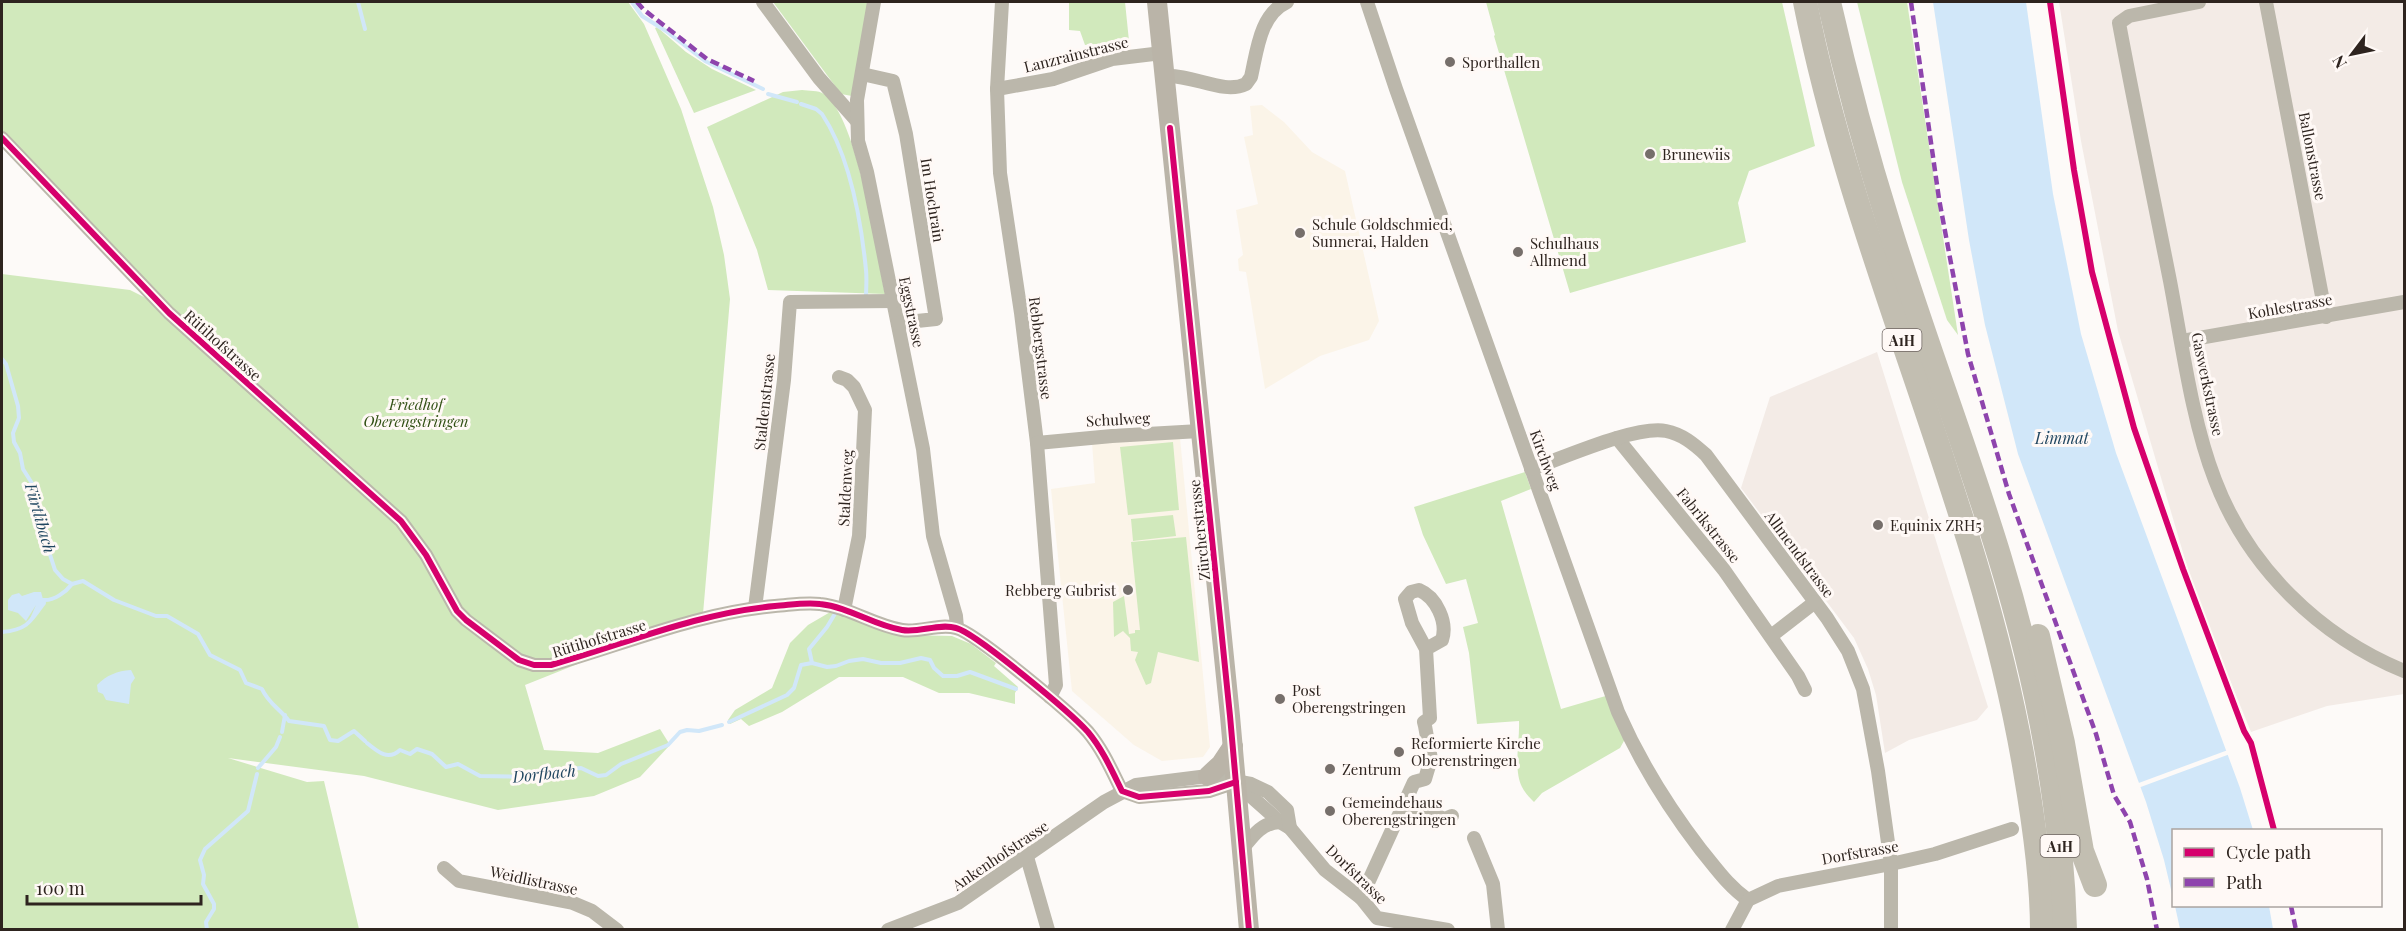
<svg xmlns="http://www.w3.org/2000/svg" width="2406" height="931" font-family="'Playfair Display',serif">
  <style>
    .built { fill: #f3ebe6 }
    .education { fill: #fbf4e8 }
    .green { fill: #d1e9bc }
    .water { fill: #d1e7f9 }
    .pier { fill: #fdfaf8 }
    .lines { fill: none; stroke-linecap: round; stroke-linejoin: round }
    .stream { stroke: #d1e7f9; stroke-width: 4 }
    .minor { stroke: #bbb7ab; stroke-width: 14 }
    .secondary { stroke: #bab4a8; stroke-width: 20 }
    .motorway { stroke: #c2beb1; stroke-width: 24 }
    .quiet { stroke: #8e44ad; stroke-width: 4.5; stroke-dasharray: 9 4.5; stroke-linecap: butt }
    .cycleway-casing { stroke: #fff9f6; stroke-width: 10 }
    .cycleway { stroke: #d6006c; stroke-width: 6 }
    .poi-dot { fill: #766f6b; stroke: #fff9f6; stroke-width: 2 }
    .labels { text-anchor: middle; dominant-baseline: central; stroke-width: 6; stroke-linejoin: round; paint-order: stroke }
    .shield { fill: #fff9f6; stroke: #6d6460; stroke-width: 1.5 }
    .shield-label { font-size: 14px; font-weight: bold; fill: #2e241f }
    .street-label { font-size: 15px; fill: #2e241f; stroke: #fff9f6 }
    .poi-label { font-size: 15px; fill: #2e241f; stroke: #fff9f6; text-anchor: start }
    .park-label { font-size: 15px; font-style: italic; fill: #315014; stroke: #fff9f6 }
    .water-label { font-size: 16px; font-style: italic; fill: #204660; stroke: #fff9f6 }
  </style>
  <rect width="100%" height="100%" fill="#fdfaf8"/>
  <g class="built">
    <polygon points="2059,2 2404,2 2404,694 2327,706 2251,732 2196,597 2118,331 2081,141"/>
    <polygon points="1877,352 1988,707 1977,720 1909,740 1885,753 1876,695 1868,669 1854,638 1741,488 1770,397"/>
  </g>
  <g class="education">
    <polygon points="1262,105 1284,122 1312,152 1345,171 1379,321 1369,340 1320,356 1265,389 1246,272 1239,271 1238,259 1243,255 1236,210 1258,204 1244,137 1253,135 1250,106"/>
    <polygon points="1180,438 1210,747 1203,757 1162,761 1134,745 1072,691 1051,489 1095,483 1092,443"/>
  </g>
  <g class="green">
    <polygon points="2,2 628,2 644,24 681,109 713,207 724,255 730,299 703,614 525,685 544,750 598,753 660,729 670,745 640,777 594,796 498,810 364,776 228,758 307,782 324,781 359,929 2,929 2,274 130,290 152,301 2,132"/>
    <polygon points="773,2 869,2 852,96 841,94"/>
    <polygon points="1069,2 1125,2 1129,41 1085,45 1080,31 1069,30"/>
    <polygon points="1486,2 1782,2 1815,146 1749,171 1738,203 1746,242 1570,293 1494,36 1495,35"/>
    <polygon points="1857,2 1907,2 1958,335 1947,320 1902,182"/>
    <polygon points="657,27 686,52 712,69 756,90 694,113 655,28"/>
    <path d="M802 90C809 91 818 90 824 94 858 118 876 251 885 294L768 290 757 250 707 127 783 92Z"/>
    <polygon points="1173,442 1179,510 1128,515 1120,447"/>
    <path d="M1525 472 1531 489 1501 501 1561 709 1609 695 1625 739 1620 748 1542 793 1534 802C1530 798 1525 793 1522 787 1513 769 1520 740 1519 721L1477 724 1469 653 1463 627 1478 623 1466 579 1446 584 1423 535 1414 507Z"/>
    <polygon points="1173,515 1176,536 1133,541 1131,519"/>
    <polygon points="1186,537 1199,662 1158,652 1151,683 1146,685 1135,660 1138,652 1131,651 1130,638 1123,631 1114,637 1113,602 1124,596 1129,634 1135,633 1135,630 1140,630 1131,542"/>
    <polygon points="832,611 907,635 952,636 971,644 996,663 994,666 1018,687 1015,693 1015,704 969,693 939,693 903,677 839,677 782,712 749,726 741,719 730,724 728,720 735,710 772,688 790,643 808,625"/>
  </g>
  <g class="water">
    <polygon points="1933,2 2026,2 2053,194 2081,334 2116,453 2240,788 2253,830 2174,830 2173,898 2164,860 2146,802 2018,454 1985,325 1969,240"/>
    <polygon points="34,592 41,592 44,603 30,623 28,623 36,605 26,621 18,613 8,610 8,600 12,595 19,593 22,596"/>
    <path d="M131 670 135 678 131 684 129 704 106 700 103 694 98 692 97 685C107 675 117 671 131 670Z"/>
    <polygon points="2175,906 2269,906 2273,929 2180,929"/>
  </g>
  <polygon class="pier" points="2228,750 2230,754 2138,788 2136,784"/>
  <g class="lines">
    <g class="stream">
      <polyline points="358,2 365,29"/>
      <polyline points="632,2 642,16 666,31 705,61 763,89"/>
      <polyline points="768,94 797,102"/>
      <path d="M801 104 816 109 822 114C850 156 861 220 866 270 867 279 866 288 866 298"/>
      <path d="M2 359 6 364 18 406 19 418 13 433 14 442 20 453 23 469 35 488 39 521 55 570 63 579 72 584 83 581 114 600 156 616H167L198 634 210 655 240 670 246 683 262 689C268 703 280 709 289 721L324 726 330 740 338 741 354 731 365 741"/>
      <path d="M2 632C26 630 30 623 44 603L43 600C54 601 66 592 72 584"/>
      <polyline points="812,663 809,649 827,627 836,612"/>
      <polyline points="729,722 787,695 794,688 801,665 812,663 827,667 836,666 849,661 863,659 881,663 900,663 921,658 930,660 934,668 943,676 957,676 970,672 1016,689"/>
      <polyline points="282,732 285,715"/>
      <path d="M367 743C378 752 388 761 400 750L410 754 417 749 432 754 446 767 458 764 480 776 532 777 545 771 581 768 598 776 606 775 621 764 668 745 680 732 687 730 699 731 722 725"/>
      <polyline points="258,768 276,747 280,737"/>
      <polyline points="207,930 206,922 214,909 214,904 203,884 204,875 200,860 205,849 248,811 257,774"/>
    </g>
    <g class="minor">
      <polyline points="763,2 819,78 857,121"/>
      <polyline points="874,2 857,100 858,141 867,172 923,449 933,536 956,616 957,628"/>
      <polyline points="1002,2 997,89 1000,173 1021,313 1037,443 1056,685 1050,697"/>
      <path d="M1367 2 1396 89 1618 712C1640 762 1668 807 1701 850 1716 868 1728 886 1748 900"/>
      <path d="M2199 2 2129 16 2119 23C2135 109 2153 195 2170 281 2182 344 2192 421 2215 480 2248 567 2319 636 2404 671"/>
      <polyline points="2266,2 2326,317"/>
      <polyline points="862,74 893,81 906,134 936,319 898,323"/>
      <path d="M1164 76C1193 74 1223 95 1246 84L1251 77C1257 51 1260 14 1287 2"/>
      <polyline points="997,89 1053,79 1112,59 1162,53"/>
      <path d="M2 138 169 313 401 521 426 555 457 611 466 620 519 660 534 665H551C625 644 697 613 775 606 790 605 805 602 820 604 849 607 873 625 902 630 920 633 939 623 956 628 976 633 1072 714 1088 732 1103 750 1112 771 1122 791L1139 797 1209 791 1236 782"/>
      <polyline points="2182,341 2404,302"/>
      <polyline points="839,377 847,380 854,387 865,410 859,536 844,610"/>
      <polyline points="1617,438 1724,570 1798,676 1805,690"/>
      <polyline points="1037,443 1112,436 1200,431"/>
      <path d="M1531 469C1563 458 1636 425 1666 431 1682 434 1694 444 1706 455L1827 618 1848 651 1863 689 1878 771 1891 864V930"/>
      <polyline points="755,608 784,380 790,302 894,301"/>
      <polyline points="1771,636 1815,602"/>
      <polyline points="1236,783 1280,822 1290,828 1325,870 1361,898 1377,918 1448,930"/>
      <polyline points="1403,805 1445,819 1452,816"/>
      <polyline points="1474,838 1493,884 1498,930"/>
      <path d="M1243 848C1254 834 1262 823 1280 822"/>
      <polyline points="1027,857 1048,930"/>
      <polyline points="444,868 459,881 573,903 592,911 617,930"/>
      <path d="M1361 898 1414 782 1425 779 1431 759 1425 726 1424 722 1430 718 1426 649 1412 623 1405 599 1411 592 1419 590C1436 597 1448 622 1442 640L1426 649"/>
      <polyline points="888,930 958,903 1104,802 1136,785 1208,776 1251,784 1268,792 1287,810 1290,828"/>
      <polyline points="1732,930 1748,900 1778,886 1891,864 1935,854 2012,829"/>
    </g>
    <g class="secondary">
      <polyline points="1157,2 1230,716 1249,930"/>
      <polyline points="1208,776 1221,764 1233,746"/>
    </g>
    <g class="motorway">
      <path d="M1805 2C1857 264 1981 507 2025 771 2034 823 2042 877 2042 930"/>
      <path d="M1829 2C1846 77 1866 152 1889 225 1923 336 1965 444 1999 555 2036 676 2062 803 2065 930"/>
      <polyline points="2038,636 2063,743 2082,851 2095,885"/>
    </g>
    <g class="quiet">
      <polyline points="637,2 643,9 707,59 754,81"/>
      <polyline points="1911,2 1939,199 1968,354 2009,494 2096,734 2114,795 2130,822 2147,879 2157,930"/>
      <polyline points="2291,906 2296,930"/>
    </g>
    <defs>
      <g id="cycleway">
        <polyline points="2050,2 2074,170 2092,272 2134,428 2183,569 2244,731 2251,743 2274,830"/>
        <polyline points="1170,128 1230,716 1249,930"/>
        <path d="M2 138 169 313 401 521 426 555 457 611 466 620 519 660 534 665H551C625 644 697 613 775 606 790 605 805 602 820 604 849 607 873 625 902 630 920 633 939 623 956 628 976 633 1072 714 1088 732 1103 750 1112 771 1122 791L1139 797 1209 791 1236 782"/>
      </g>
    </defs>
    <use href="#cycleway" class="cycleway-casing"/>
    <use href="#cycleway" class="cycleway"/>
  </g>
  <g class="poi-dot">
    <circle cx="1450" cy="62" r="6"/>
    <circle cx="1650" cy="154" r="6"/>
    <circle cx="1300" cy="233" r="6"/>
    <circle cx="1518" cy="252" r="6"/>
    <circle cx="1878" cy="525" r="6"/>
    <circle cx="1128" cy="590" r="6"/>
    <circle cx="1280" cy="699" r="6"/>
    <circle cx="1399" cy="752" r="6"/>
    <circle cx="1330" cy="769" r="6"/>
    <circle cx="1330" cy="811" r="6"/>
  </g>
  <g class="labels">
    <g class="shield">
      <rect x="1882.5" y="329" width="39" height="22" rx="4.5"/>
      <rect x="2040.5" y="835" width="39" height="22" rx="4.5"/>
    </g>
    <g class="shield-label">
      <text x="1902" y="340">A1H</text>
      <text x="2060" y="846">A1H</text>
    </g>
    <g class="street-label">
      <text transform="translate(1076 54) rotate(-14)">Lanzrainstrasse</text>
      <text transform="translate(2313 156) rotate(79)">Ballonstrasse</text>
      <text transform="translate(933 200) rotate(81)">Im Hochrain</text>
      <text transform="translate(2290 306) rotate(-10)">Kohlestrasse</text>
      <text transform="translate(912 312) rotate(78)">Eggstrasse</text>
      <text transform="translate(223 345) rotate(42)">Rütihofstrasse</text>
      <text transform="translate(1041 348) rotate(83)">Rebbergstrasse</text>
      <text transform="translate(2208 384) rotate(78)">Gaswerkstrasse</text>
      <text transform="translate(764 402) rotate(-84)">Staldenstrasse</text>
      <text transform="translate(1118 419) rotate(-3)">Schulweg</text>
      <text transform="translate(1546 460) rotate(70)">Kirchweg</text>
      <text transform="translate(845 488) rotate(-87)">Staldenweg</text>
      <text transform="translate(1709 525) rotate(51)">Fabrikstrasse</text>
      <text transform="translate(1199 530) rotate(-96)">Zürcherstrasse</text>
      <text transform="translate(1800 554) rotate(53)">Allmendstrasse</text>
      <text transform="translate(599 638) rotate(-17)">Rütihofstrasse</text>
      <text transform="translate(1860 852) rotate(-10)">Dorfstrasse</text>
      <text transform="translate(1000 855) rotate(-34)">Ankenhofstrasse</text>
      <text transform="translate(1357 874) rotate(44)">Dorfstrasse</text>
      <text transform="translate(534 880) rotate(12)">Weidlistrasse</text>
    </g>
    <g class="poi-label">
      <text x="1462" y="62">Sporthallen</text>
      <text x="1662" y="154">Brunewiis</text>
      <text x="1312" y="224">Schule Goldschmied,<tspan x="1312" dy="17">Sunnerai, Halden</tspan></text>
      <text x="1530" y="243">Schulhaus<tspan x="1530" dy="17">Allmend</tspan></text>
      <text x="1890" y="525">Equinix ZRH5</text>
      <text x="1116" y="590" text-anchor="end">Rebberg Gubrist</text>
      <text x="1292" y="690">Post<tspan x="1292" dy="17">Oberengstringen</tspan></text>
      <text x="1411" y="743">Reformierte Kirche<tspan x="1411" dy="17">Oberenstringen</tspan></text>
      <text x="1342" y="769">Zentrum</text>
      <text x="1342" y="802">Gemeindehaus<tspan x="1342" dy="17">Oberengstringen</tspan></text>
    </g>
    <g class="park-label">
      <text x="416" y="404">Friedhof<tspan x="416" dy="17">Oberengstringen</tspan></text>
    </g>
    <g class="water-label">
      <text x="2062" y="437">Limmat</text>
      <text transform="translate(41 518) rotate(74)">Fürtlibach</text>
      <text transform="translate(544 773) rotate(-6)">Dorfbach</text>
    </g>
  </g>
  <rect width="2406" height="931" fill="none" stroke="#2e241f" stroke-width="6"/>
  <rect x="2172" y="829" width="210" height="78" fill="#fff9f6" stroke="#aba4a0" stroke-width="1.5"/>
  <rect x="2184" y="848" width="30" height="9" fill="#d6006c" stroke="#aba4a0" stroke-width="1.5"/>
  <text x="2226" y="859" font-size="18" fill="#2e241f">Cycle path</text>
  <rect x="2184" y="878" width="30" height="9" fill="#8e44ad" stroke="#aba4a0" stroke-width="1.5"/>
  <text x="2226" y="889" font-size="18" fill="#2e241f">Path</text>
  <g transform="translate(2352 54) rotate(238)" stroke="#fff9f6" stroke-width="4.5" paint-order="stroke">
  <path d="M0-4.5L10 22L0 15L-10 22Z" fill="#2e241f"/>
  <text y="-9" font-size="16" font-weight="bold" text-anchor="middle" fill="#2e241f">N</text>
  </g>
  <path d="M27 895v9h174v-9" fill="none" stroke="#2e241f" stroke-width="3"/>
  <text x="36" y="895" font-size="18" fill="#2e241f" stroke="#fff9f6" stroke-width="4.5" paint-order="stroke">100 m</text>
</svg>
